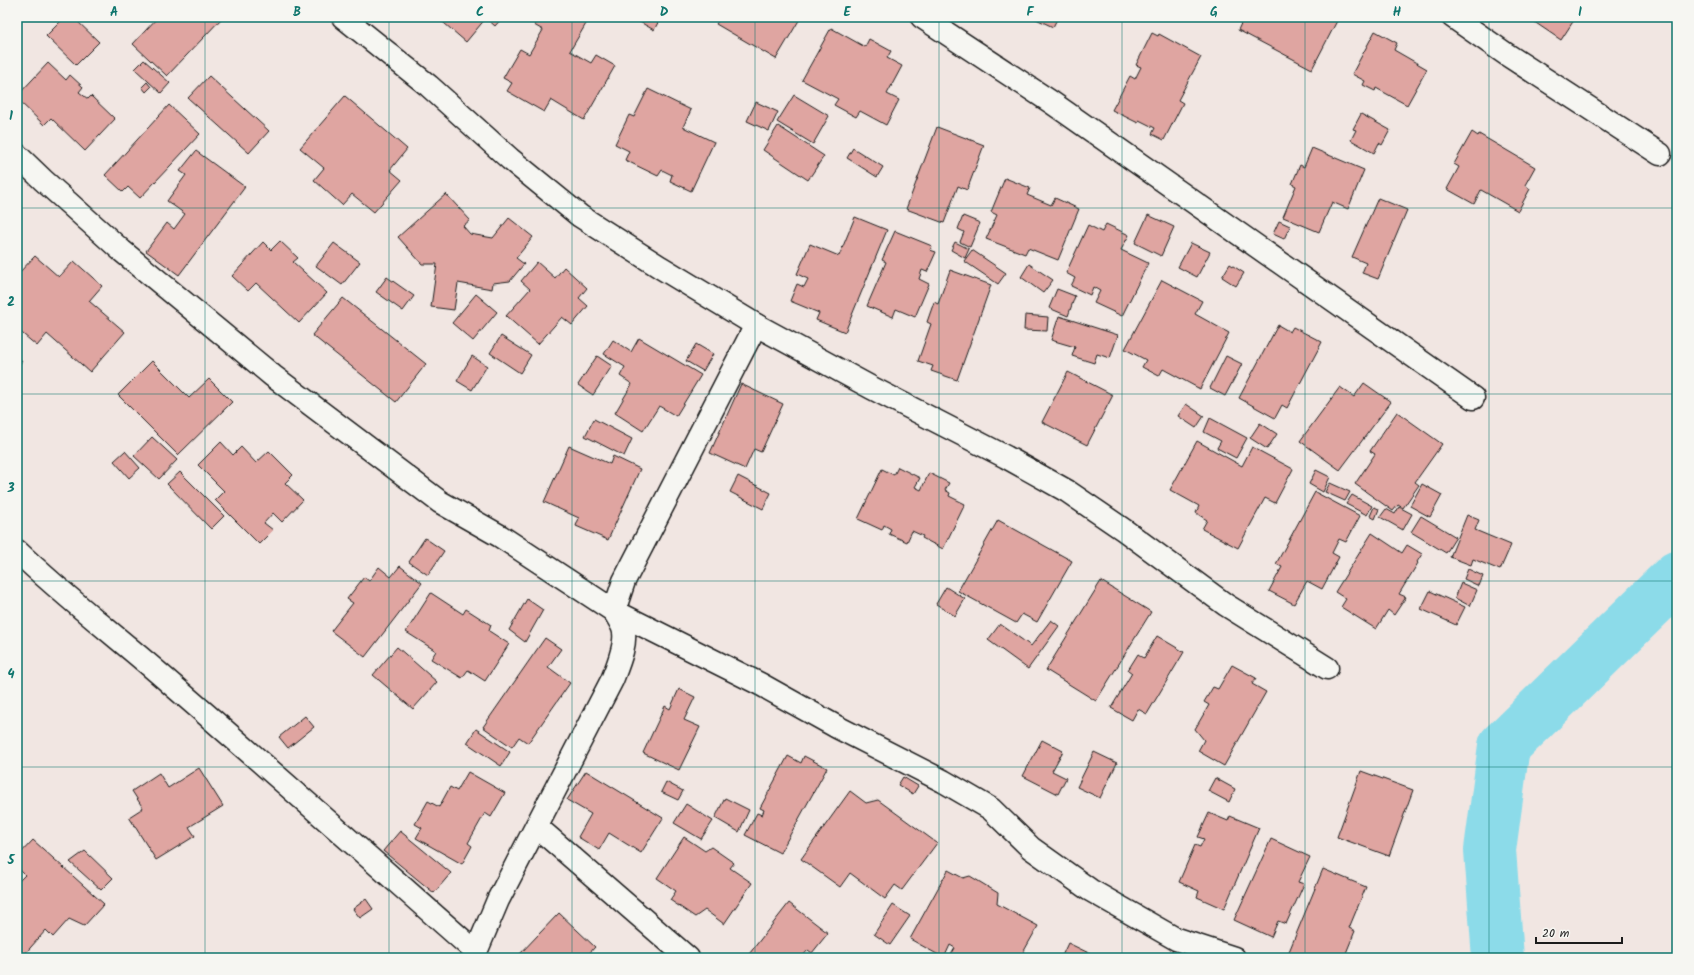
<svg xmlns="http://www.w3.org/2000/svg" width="1694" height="975" font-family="Kalam,sans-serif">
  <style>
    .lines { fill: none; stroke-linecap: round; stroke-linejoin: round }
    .river { stroke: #8cdbe9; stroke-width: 52 }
    .building { fill: #dfa5a1; stroke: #1c1c1c }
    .street-casing { stroke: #1c1c1c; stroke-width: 25 }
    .street { stroke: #f6f6f2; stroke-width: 22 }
    .grid { fill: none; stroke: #0f766e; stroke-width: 1; stroke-opacity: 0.55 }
    .neatline { fill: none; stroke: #0f766e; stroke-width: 1.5 }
    .grid-label { font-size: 13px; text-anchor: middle; font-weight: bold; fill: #0f766e }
  </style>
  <rect width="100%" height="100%" fill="#f1e6e2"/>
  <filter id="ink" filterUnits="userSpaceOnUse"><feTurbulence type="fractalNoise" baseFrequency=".025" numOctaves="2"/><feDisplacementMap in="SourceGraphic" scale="8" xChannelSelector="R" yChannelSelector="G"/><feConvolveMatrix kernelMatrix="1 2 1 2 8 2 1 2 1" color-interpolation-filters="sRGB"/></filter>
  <g filter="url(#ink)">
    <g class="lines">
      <polyline class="river" points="1498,958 1490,850 1504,746 1677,577"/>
    </g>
    <g class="building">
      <polygon points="65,17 73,17 99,42 76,65 46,36"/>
      <polygon points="158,17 223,17 167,76 133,44"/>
      <polygon points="437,17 503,17 495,26 486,18 466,42"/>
      <polygon points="539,17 590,17 570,51 591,63 596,55 615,66 584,120 551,100 544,112 507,91 512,83 503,78 520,49 529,54 543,30 534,25"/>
      <polygon points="631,17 661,17 654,30"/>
      <polygon points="716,17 801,17 776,59 716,24 719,19"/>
      <polygon points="1032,17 1058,17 1053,27"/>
      <polygon points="1244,17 1339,17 1312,69 1238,30"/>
      <polygon points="1527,17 1576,17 1561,40"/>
      <polygon points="831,28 865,47 869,39 891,51 887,58 902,66 887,94 899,100 886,125 860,111 856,117 834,105 838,99 802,80"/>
      <polygon points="1375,31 1397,43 1394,50 1427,69 1407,105 1376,88 1375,91 1363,85 1365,81 1352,74"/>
      <polygon points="1152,33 1158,36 1159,34 1201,57 1178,100 1183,103 1164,140 1152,134 1155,128 1139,120 1138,123 1112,110 1130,76 1135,79 1141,67 1136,65"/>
      <polygon points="144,60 170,83 161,93 135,69"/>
      <polygon points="48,63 66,80 70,75 83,87 79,92 88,99 91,96 115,119 85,151 51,118 44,125 17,99 17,96"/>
      <polygon points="209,76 269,131 249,153 188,98"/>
      <polygon points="147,82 151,87 146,92 142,87"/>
      <polygon points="648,89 691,110 683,127 714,142 691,191 670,181 672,175 662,170 658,176 625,160 629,151 615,144 629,115 634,117"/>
      <polygon points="794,95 829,116 813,144 777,122"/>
      <polygon points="345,96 407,149 390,170 402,180 374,212 352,194 342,205 314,180 324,168 300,148"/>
      <polygon points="756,102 778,112 769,131 747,121"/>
      <polygon points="169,105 200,134 140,198 128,187 123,192 105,175"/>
      <polygon points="1361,114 1390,130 1382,145 1379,143 1374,153 1351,140 1356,130 1353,129"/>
      <polygon points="778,126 824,156 808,180 763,150"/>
      <polygon points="937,127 984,145 967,190 958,186 944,223 906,209"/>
      <polygon points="1472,132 1478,136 1479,134 1535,167 1525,185 1530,189 1518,211 1481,190 1474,204 1447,189 1459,167 1454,164"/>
      <polygon points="853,148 883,167 877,177 847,158"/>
      <polygon points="1312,148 1364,170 1348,209 1332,202 1319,232 1283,217 1296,186 1292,184 1300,165 1304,167"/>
      <polygon points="196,151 245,187 179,275 146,251 167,223 174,229 185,214 167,201 186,175 180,171"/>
      <polygon points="1005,178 1030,188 1027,195 1051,205 1055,198 1079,209 1058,260 1028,248 1025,254 986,239 997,215 991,212"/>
      <polygon points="446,194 470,220 463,226 470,234 493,238 509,218 533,237 516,258 524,264 510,281 493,283 492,289 458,283 454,310 431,307 437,264 422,264 398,237"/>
      <polygon points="1378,198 1407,210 1378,279 1362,273 1366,263 1352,257"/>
      <polygon points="1148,215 1174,227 1161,256 1135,243"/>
      <polygon points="963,216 980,223 970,247 960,242 964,232 958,229"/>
      <polygon points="855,217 887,230 845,332 816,320 819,313 790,301 797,284 804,287 808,279 797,274 810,244 839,256"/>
      <polygon points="1279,221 1290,226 1284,239 1273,234"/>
      <polygon points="1106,224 1129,235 1121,250 1148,263 1122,316 1094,303 1100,291 1093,287 1090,295 1071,286 1075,278 1066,273 1088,225 1102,232"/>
      <polygon points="895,231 932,246 930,250 936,252 927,272 922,270 919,279 929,284 915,317 896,309 893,317 867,306 886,262 882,260"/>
      <polygon points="280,241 298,258 293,262 327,293 299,323 256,283 248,291 232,276 263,242 271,250"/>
      <polygon points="955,242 969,249 965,258 951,250"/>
      <polygon points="334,243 360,262 342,285 316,266"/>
      <polygon points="1191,243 1210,252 1197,277 1178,267"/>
      <polygon points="972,250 1006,273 998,284 964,261"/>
      <polygon points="35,256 59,277 74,261 102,286 89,301 125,332 90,372 47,334 37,346 17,329 17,317 21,312 17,308 17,275"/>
      <polygon points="537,262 555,278 564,267 587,288 579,298 588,306 572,325 562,317 538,344 506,316 530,289 521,281"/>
      <polygon points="1029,264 1053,280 1043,293 1021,277"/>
      <polygon points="1230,264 1244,273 1236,286 1222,277"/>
      <polygon points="950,270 991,285 957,380 931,371 933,366 918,361 931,324 927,322 934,302 938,304"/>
      <polygon points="387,277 414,296 403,311 376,292"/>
      <polygon points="1162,280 1202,301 1195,314 1229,333 1200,389 1163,369 1159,376 1142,367 1146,360 1125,349"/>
      <polygon points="1057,289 1075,296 1068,316 1049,308"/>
      <polygon points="476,294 497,312 473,341 452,323"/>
      <polygon points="343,298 426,364 396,402 312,335"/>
      <polygon points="1025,315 1048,317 1047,331 1024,330"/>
      <polygon points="1059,316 1118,335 1110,358 1097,354 1094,363 1072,356 1075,347 1051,340"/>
      <polygon points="1278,325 1290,332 1293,327 1322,342 1287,408 1282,405 1275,418 1239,398"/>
      <polygon points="501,336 531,355 520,373 490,353"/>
      <polygon points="639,338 701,375 676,416 659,406 643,431 615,413 632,384 620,376 625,367 604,354 613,340 631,352"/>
      <polygon points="696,344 713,354 703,371 686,361"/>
      <polygon points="17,356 22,361 17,367"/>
      <polygon points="472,356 487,366 472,390 457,381"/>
      <polygon points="597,356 612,366 593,395 578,385"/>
      <polygon points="1226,356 1242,364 1225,396 1210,388"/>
      <polygon points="152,361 189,398 209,379 232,402 178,455 118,395"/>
      <polygon points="1068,372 1113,395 1087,445 1042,422"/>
      <polygon points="1364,383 1391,402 1340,470 1300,441 1340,387 1354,397"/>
      <polygon points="741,384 783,404 761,452 754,449 745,469 710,453"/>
      <polygon points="1186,404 1204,416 1196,428 1178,416"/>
      <polygon points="1397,412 1442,444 1415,482 1419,485 1403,508 1398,505 1393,511 1355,484 1375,454 1370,451"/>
      <polygon points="1210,418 1247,438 1236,458 1217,448 1221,441 1204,432"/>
      <polygon points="594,419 632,439 624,456 585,436"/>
      <polygon points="1260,423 1277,434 1267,449 1250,438"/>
      <polygon points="152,437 177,460 159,479 134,456"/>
      <polygon points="1197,441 1242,466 1252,447 1293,469 1275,503 1265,498 1238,548 1202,529 1207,520 1196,513 1199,506 1170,490"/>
      <polygon points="221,442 233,455 241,447 256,463 269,451 293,475 285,483 303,500 282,522 273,513 264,523 273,530 259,544 215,500 224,491 198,465"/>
      <polygon points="569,446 610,464 613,456 640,469 608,540 576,526 579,518 544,502"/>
      <polygon points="125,451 140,468 129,478 114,461"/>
      <polygon points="898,467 920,478 915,487 921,490 929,473 949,483 945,490 950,493 949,496 965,504 943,549 922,538 923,536 912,531 907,542 889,534 891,529 884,525 882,530 858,519 882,469 894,475"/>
      <polygon points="1316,470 1330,477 1323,492 1309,484"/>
      <polygon points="180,472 224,516 211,529 167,484"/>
      <polygon points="738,476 771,493 763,509 730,492"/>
      <polygon points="1330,483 1350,492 1345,501 1325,492"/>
      <polygon points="1422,484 1442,495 1430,517 1410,506"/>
      <polygon points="1315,492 1360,516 1346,542 1339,539 1332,553 1339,557 1322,589 1307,581 1294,604 1269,591 1282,567 1276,564"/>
      <polygon points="1352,495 1372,506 1367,515 1346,504"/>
      <polygon points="1374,507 1379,509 1375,519 1370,516"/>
      <polygon points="1399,507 1412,514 1403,530 1380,517 1386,509 1395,514"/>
      <polygon points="1467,515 1479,520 1475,530 1511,545 1500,570 1473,559 1471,565 1450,557"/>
      <polygon points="1421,516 1456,537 1446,553 1411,532"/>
      <polygon points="998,520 1072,561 1037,622 1022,614 1016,623 958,591"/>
      <polygon points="1372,533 1402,553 1407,545 1422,554 1417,562 1418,563 1399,594 1406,597 1394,615 1388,610 1376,629 1341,607 1346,599 1335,592"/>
      <polygon points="425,538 444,551 428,575 409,562"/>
      <polygon points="400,566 422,583 365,657 331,631 353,603 347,599 364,577 369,581 379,567 391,577"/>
      <polygon points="1468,569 1483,576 1479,586 1464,579"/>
      <polygon points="1101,581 1151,612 1096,701 1046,670"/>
      <polygon points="1461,583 1477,590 1470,606 1455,598"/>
      <polygon points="946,587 965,599 955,616 936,604"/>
      <polygon points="1430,591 1465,607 1456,625 1421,609"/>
      <polygon points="431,593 463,614 466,609 491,625 489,631 509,644 485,681 468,670 462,678 431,659 436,651 406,632"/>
      <polygon points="527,599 543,610 525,642 509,630"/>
      <polygon points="1051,620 1059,626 1028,669 988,640 1000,624 1031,646"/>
      <polygon points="1157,636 1184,652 1147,714 1138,709 1132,720 1111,708 1132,673 1128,670 1138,654 1144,658"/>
      <polygon points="545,638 561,649 548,667 570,683 528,743 519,737 512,747 483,727"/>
      <polygon points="397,647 437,682 413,709 373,675"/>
      <polygon points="1232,665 1256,678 1252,684 1266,692 1224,766 1198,751 1204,740 1195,729 1209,705 1204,702 1213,687 1218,689"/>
      <polygon points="679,689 695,697 684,720 700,727 679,770 643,753 665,706 670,709"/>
      <polygon points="305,716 314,727 288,748 279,737"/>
      <polygon points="476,729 510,752 501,766 467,743"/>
      <polygon points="1042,740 1063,751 1052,771 1066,778 1058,794 1023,776"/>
      <polygon points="1094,752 1117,763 1100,798 1077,787"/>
      <polygon points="788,756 801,763 804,756 827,768 780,853 745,835 757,813 762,815 764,810 760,808"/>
      <polygon points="199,768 223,806 189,827 195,836 156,860 129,817 143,808 132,791 159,773 168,788"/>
      <polygon points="586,771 663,818 641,853 609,833 599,850 578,837 591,814 567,800"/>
      <polygon points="1361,771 1413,790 1389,856 1337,837"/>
      <polygon points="468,772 505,793 491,817 485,813 468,843 472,846 462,864 416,838 422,828 415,824 428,801 439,807 450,787 457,791"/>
      <polygon points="903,777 918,786 913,794 898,785"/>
      <polygon points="1215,778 1235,789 1229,802 1208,791"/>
      <polygon points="666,782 683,791 678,800 661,792"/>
      <polygon points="850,791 866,803 878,800 937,843 902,890 895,885 885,899 850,873 840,887 801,859"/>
      <polygon points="725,798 749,810 739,832 715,818"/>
      <polygon points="686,804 713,821 701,839 674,823"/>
      <polygon points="1209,813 1228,821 1230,816 1259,828 1224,909 1197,897 1199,891 1179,882 1195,845 1200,847 1204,839 1198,837"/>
      <polygon points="400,831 451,873 434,893 383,851"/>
      <polygon points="684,837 705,851 711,847 734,863 730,868 752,883 724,924 705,910 695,917 670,900 676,891 657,878"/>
      <polygon points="1271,839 1310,857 1298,882 1304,884 1286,924 1278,921 1271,937 1234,920"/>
      <polygon points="33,840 104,904 84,926 69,919 53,937 46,930 23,956 17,950 17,883 25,875 17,867 17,857"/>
      <polygon points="85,851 113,878 101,890 70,862"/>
      <polygon points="1323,869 1366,887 1349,928 1355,931 1344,958 1297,958 1288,954"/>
      <polygon points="948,870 963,878 970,876 998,893 997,904 1038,926 1020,958 949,958 955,948 950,945 944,958 910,939"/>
      <polygon points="366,899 373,909 360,918 353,909"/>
      <polygon points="789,903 828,933 812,953 808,950 801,958 746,958"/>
      <polygon points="893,905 910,916 890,945 874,934"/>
      <polygon points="559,913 595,947 585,958 522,958 519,955"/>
      <polygon points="1068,943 1099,958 1061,958"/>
    </g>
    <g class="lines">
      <defs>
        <g id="street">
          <polyline points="343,17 429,86 510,159 580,216 660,267 756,325 872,388 1006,457 1067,491 1124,530 1226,605 1327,668"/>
          <polyline points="922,17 1051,102 1473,398"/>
          <polyline points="1453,17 1506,54 1660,154"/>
          <polyline points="17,155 43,180 122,251 273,376 440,502 500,536 614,611 760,684 837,727 943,781 991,809 1031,848 1090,890 1176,939 1234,958"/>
          <path d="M17 551C66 598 120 639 170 683 273 772 374 862 476 952"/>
          <polyline points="537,827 688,958"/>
          <path d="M475 958 476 952 498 900 612 680C617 667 628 642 623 628 621 622 617 617 614 611L624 581 756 325"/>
        </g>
      </defs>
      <use href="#street" class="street-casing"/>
      <use href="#street" class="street"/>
    </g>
  </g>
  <path class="grid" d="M205 17V958M389 17V958M572 17V958M755 17V958M939 17V958M1122 17V958M1305 17V958M1489 17V958M17 208H1677M17 394H1677M17 581H1677M17 767H1677"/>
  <rect width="1694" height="975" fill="none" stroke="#f6f6f2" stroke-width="44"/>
  <path d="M1536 937v6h86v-6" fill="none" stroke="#1c1c1c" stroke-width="2"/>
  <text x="1542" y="937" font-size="12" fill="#1c1c1c" stroke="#f6f6f2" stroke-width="3" paint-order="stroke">20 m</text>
  <rect x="22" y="22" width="1650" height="931" class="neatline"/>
  <g class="grid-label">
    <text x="114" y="16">A</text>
    <text x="297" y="16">B</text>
    <text x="480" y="16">C</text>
    <text x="664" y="16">D</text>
    <text x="847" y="16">E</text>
    <text x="1030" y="16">F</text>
    <text x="1214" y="16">G</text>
    <text x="1397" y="16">H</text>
    <text x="1580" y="16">I</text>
    <text x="11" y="120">1</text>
    <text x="11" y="306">2</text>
    <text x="11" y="492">3</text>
    <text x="11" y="678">4</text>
    <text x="11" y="864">5</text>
  </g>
</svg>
